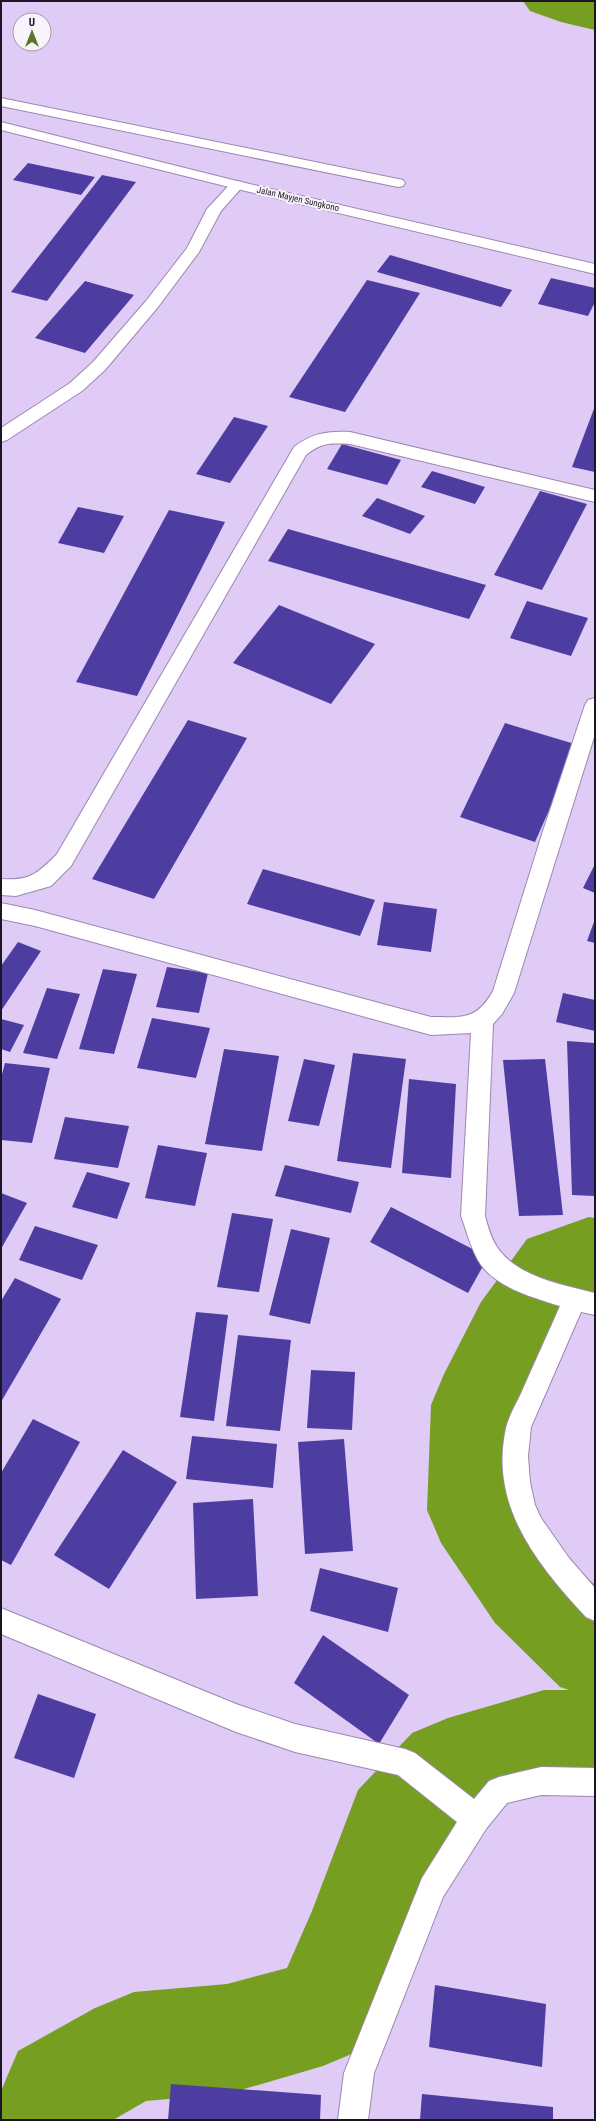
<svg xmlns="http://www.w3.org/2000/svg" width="596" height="2121" font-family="'Roboto Condensed',sans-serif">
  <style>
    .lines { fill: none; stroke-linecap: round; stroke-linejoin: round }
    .river { fill: #769e21; fill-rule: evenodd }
    .building { fill: #4e3da0 }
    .minor-casing { stroke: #9b88b0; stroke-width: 2 }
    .secondary-casing { stroke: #9b88b0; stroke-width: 2 }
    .minor { fill: #fff; fill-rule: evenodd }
    .secondary { fill: #fff; fill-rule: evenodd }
    .labels { text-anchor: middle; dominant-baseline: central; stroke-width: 4; stroke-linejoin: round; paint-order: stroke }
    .far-street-label { font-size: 9px; fill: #1c1524; stroke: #f8f4fd }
  </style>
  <rect width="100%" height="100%" fill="#dfcbf6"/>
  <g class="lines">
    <g class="river">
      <polygon points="523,1 595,1 595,30 561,22 530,11"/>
      <polygon points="589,1217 595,1218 595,1298 586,1298 543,1360 521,1408 521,1496 563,1555 595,1585 595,1791 544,1790 479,1810 435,1857 414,1921 361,2050 323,2066 227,2094 146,2101 113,2120 1,2120 1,2091 18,2051 95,2008 134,1992 227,1984 287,1968 312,1911 358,1790 412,1733 448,1718 544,1690 569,1690 560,1687 495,1623 441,1543 427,1510 431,1405 444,1374 481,1302 527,1239"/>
    </g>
  </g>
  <g class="building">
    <polygon points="28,163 95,177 81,195 13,180"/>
    <polygon points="102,175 136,182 47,301 11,292"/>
    <polygon points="390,255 512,290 501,307 377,272"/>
    <polygon points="551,278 595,288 595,302 588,316 538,304"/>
    <polygon points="367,280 420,293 345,412 289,397"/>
    <polygon points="85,281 134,295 85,353 35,338"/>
    <polygon points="595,406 595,472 572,467"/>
    <polygon points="234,417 268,426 230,483 196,474"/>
    <polygon points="342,444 401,460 387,485 327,469"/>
    <polygon points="432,471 485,487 475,504 421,487"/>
    <polygon points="540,491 587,504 542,590 494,575"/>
    <polygon points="377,498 425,516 410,534 362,516"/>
    <polygon points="78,507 124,516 104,553 58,543"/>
    <polygon points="169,510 225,522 137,696 76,682"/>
    <polygon points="288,529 486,585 469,619 268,561"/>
    <polygon points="527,601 588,618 571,656 510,638"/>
    <polygon points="279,605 375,644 331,704 233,663"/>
    <polygon points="188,720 247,738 154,899 92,879"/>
    <polygon points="505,723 578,745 535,842 460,817"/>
    <polygon points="595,864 595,893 583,888"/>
    <polygon points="263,869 375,900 360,936 247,904"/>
    <polygon points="384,902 437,909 431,952 377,945"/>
    <polygon points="595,919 595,943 587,941"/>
    <polygon points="18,942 41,951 1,1011 1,966"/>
    <polygon points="167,967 208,973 199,1013 156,1007"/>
    <polygon points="103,969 137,974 114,1054 79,1049"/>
    <polygon points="47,988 80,994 57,1059 23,1053"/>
    <polygon points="563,993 595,1000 595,1031 556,1022"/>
    <polygon points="152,1018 210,1028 196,1078 137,1068"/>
    <polygon points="1,1019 24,1025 10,1052 1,1049"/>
    <polygon points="567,1041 595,1043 595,1196 572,1195"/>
    <polygon points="224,1049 279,1056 262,1151 205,1144"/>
    <polygon points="353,1053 406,1059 391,1168 337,1161"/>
    <polygon points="304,1059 335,1065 319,1126 288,1121"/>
    <polygon points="545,1059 563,1215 519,1216 503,1060"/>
    <polygon points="5,1063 50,1068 32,1143 1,1140 1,1078"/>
    <polygon points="409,1079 456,1084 451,1178 402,1173"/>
    <polygon points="65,1117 129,1126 118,1168 54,1159"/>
    <polygon points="158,1145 207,1153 195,1206 145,1198"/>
    <polygon points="285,1165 359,1182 351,1213 275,1196"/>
    <polygon points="87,1172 130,1183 117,1219 72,1207"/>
    <polygon points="1,1193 27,1203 1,1249"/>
    <polygon points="391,1207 488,1257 468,1293 370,1242"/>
    <polygon points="232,1213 273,1219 259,1292 217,1287"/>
    <polygon points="35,1226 98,1245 82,1280 19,1260"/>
    <polygon points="291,1229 330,1238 310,1324 269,1315"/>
    <polygon points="15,1278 61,1299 1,1402 1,1301"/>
    <polygon points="196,1312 228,1315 214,1421 180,1417"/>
    <polygon points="238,1335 291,1340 280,1431 226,1426"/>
    <polygon points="311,1370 355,1372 352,1430 307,1428"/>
    <polygon points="33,1419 80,1442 11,1565 1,1560 1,1473"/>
    <polygon points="192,1436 277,1444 273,1488 186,1479"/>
    <polygon points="344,1439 353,1551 305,1554 298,1442"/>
    <polygon points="123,1450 177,1482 109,1589 54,1555"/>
    <polygon points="253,1499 258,1596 196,1599 193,1503"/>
    <polygon points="320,1568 398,1588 388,1632 310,1611"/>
    <polygon points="323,1635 409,1695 379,1744 294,1683"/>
    <polygon points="38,1694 96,1714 74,1778 14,1758"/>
    <polygon points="435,1985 546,2004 542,2067 429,2047"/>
    <polygon points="171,2084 321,2095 320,2120 168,2120"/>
    <polygon points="422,2094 553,2107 553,2120 420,2120"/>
  </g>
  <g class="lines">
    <defs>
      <g id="minor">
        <polygon points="1,98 398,179 403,180 405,183 403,186 398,187 1,106"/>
        <polygon points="237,181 242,182 244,185 221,211 199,252 158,307 105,370 82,391 7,440 1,442 1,428 70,383 93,362 146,301 187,248 207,209 232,182"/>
        <path d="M350 432 595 490V502L350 444C330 443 322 442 306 455L71 866 51 886 16 896 1 895V879C30 881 37 874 57 854L294 447C312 433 328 431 350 432Z"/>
        <path d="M595 698V734L514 993 502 1014 493 1024 485 1216C488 1227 491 1238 497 1247 517 1277 563 1285 595 1293V1315L581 1312 531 1427 528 1456 530 1482 535 1505 541 1518 569 1558 595 1588V1621L586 1617C537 1564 489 1506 506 1428 509 1415 518 1401 523 1389 535 1361 548 1334 560 1306 534 1298 498 1288 481 1265 471 1250 467 1232 461 1216L471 1033 431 1035 35 926 1 919V903L35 910 431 1017C462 1017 476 1021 493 991L543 831 585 705 588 700Z"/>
        <polygon points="1,1608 236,1704 295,1724 405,1749 415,1753 474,1799 489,1781 499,1777 541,1767 595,1768 595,1796 541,1795 507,1803 486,1829 443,1897 374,2073 368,2120 338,2120 344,2073 422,1878 457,1822 398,1775 295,1752 236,1732 1,1634"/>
      </g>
      <polygon id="secondary" points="1,122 237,181 595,264 595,274 237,189 1,130"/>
    </defs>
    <use href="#minor" class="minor-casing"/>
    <use href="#secondary" class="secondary-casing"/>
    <use href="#minor" class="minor"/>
    <use href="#secondary" class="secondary"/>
  </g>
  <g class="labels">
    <g class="far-street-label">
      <text transform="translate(298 199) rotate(13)">Jalan Mayjen Sungkono</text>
    </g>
  </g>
  <rect width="596" height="2121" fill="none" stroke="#1c1524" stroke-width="4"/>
  <g transform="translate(32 32)"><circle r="19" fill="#f8f4fd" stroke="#a09ba6"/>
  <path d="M0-3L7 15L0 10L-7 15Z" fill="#5c772a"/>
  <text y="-6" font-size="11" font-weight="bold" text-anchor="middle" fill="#1c1524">U</text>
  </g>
</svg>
